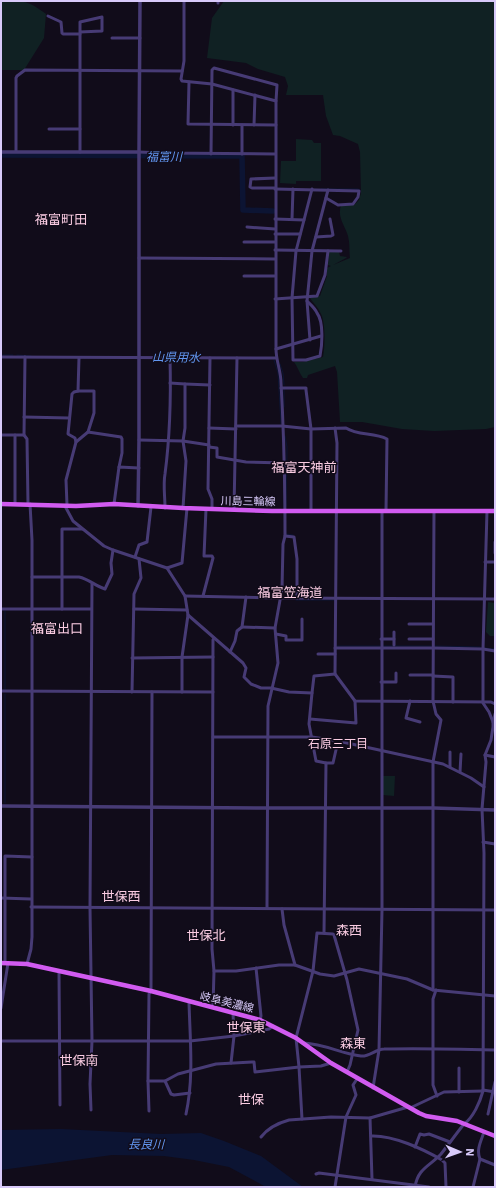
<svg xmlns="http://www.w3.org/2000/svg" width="496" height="1188" font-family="'IBM Plex Sans','Noto Sans JP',sans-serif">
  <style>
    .green { fill: #102123 }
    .water { fill: #0c1433 }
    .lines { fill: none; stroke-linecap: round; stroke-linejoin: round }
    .stream { stroke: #0c1433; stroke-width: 1 }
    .river { stroke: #0c1433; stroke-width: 5.5 }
    .minor { stroke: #473b75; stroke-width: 3 }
    .tertiary { stroke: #473b75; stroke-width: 3.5 }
    .primary { stroke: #d15bf0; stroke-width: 4.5 }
    .labels { text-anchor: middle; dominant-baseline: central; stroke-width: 3; stroke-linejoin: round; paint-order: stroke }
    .street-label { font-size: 11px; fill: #d8cafa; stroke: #110c1a }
    .water-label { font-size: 12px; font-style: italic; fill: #6296f0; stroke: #110c1a }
    .neighbourhood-label { font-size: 12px; fill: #facce2; stroke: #110c1a }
    .quarter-label { font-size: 13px; fill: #facce2; stroke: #110c1a }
  </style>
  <rect width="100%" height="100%" fill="#110c1a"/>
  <g class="green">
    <path d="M1 1C25 1 27 0 46 14L44 38 24 70H1Z"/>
    <path d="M224 1H495V427L486 429 434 431 402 429 362 422H340L337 372 335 366 308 375 307 378H303C299 373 298 367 294 362H302L323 357C325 347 326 321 320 312 318 307 313 303 310 298L320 296 327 276V268L331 266 328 265 329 252H339L340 256 347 257 346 258 333 265 350 258C349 251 350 243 348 236 345 225 337 218 341 205H354L359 200 361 193 360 152 358 144 340 136 333 135 326 116 323 95H286L288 86 285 77 258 69 246 63 207 58 212 18Z"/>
    <polygon points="296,139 312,140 314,143 321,143 321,181 296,181 296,184 280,183 281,161 296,161"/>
    <polygon points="488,602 495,603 495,636 490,636 486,632"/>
    <polygon points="382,776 395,776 394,796 383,795"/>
  </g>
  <polygon class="water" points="61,1129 161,1134 201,1133 224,1141 261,1156 303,1187 266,1187 229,1167 194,1160 164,1156 112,1155 1,1170 1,1130"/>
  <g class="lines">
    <g class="stream">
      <polyline points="321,189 358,189 360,190"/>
      <polyline points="1,355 13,355"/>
      <polyline points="17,355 31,356"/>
      <polyline points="274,360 278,373 281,424"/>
      <polyline points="280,364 283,373 284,385"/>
      <polyline points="284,389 284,407"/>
      <polyline points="285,436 287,447 286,506"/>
      <polyline points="286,534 293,535"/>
      <polyline points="296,600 335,600"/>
      <polyline points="5,611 5,690"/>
      <polyline points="337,646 380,646"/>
      <polyline points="383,646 431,646"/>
      <polyline points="435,646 480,647"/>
      <polyline points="484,648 495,649"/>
      <polyline points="5,694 5,803"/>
    </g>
    <polyline class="river" points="1,155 242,156 243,210 273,211"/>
    <g class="minor">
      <path d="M184 1V61L181 79 182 81 212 84 276 101V349C276 361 281 371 281 383 284 434 285 485 285 536L283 544 282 589 275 628 278 663 268 706 267 908"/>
      <polyline points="218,1 218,3"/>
      <polyline points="48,16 61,22 62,33 63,34 80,34"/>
      <polyline points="112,38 140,38"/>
      <polyline points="189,82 188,124 276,125"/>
      <polyline points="233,125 233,90"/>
      <polyline points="254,125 255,95"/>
      <polyline points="49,129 80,129"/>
      <polyline points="16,151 16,78 17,76 25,70 182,71"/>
      <path d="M80 152C80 109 80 65 80 22L102 17V31L80 32"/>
      <polyline points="139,152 163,153 275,154"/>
      <polyline points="211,154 212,70 214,68 277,85 276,101"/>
      <polyline points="242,154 242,125"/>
      <polyline points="275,178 251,179 250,187 252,188 275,188"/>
      <polyline points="275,189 359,191 358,197 353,204 338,205 326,198"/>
      <polyline points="275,219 304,220"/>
      <polyline points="292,219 293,189"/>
      <polyline points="247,227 275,229"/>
      <polyline points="275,234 300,234"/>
      <polyline points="316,237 331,236 333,235 330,219"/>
      <polyline points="244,242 275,242"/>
      <polyline points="275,250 341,251"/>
      <polyline points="139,258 275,259"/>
      <polyline points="244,276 275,276"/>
      <polyline points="275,299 317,296 325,275 328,251"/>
      <path d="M307 301C310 304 315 308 317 313 324 322 322 346 320 356L306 360H293L292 298 296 251 312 189"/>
      <polyline points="310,340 307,301 312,251 328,190"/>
      <polyline points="276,349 321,336"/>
      <polyline points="1,357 276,358"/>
      <polyline points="25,357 24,435 27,439 28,504"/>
      <polyline points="210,358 208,489 212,499 212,509"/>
      <polyline points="170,383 185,384 185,428 183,441 186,461 183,508"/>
      <polyline points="185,384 210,385"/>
      <polyline points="281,388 306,388 306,390 311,429 311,511"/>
      <polyline points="78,391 94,391 94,413 88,432"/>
      <polyline points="24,417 69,418"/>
      <path d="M236 426H282L311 429 346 428C358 436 374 432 387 439L386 511"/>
      <polyline points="209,428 236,429"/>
      <polyline points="335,428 337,443 335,674 355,701 491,702 495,704"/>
      <polyline points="1,435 24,435"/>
      <polyline points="139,440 183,441 209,445"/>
      <polyline points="76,442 75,438 68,434 72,394 74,392 78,391 79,358"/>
      <polyline points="209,447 217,448 217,457 246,462 285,463"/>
      <polyline points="15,504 15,435"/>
      <polyline points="114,504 119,467 139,468"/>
      <polyline points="67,505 66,480 76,442 88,432 121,437 122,439 122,453 119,467"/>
      <polyline points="65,506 73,521 104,546 113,550 167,568 185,596 188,615 182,657 182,692"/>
      <path d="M165 508C165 496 163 485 165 474 170 436 171 396 170 358"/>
      <polyline points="234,509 237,358"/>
      <polyline points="285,536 294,537 297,559 297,598"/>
      <polyline points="495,553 495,542"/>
      <polyline points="135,557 139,545 147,542 151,507"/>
      <polyline points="485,562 495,562"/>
      <polyline points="167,568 182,563 187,508"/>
      <path d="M32 577H79C89 579 95 586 105 589L112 574 111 563 113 550"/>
      <polyline points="185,596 281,598 495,599"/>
      <polyline points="203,596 213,558 212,556 204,556 206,509"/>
      <polyline points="1,609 91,609"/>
      <polyline points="62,609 62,529 82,529"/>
      <polyline points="134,609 187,610"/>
      <polyline points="188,615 243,663 246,668 244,677 251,684 261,688 271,688 289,692 312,693 309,724 316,761 326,763 333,763 338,741"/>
      <polyline points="409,624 433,624"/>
      <polyline points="242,627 275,628"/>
      <polyline points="276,634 286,636 286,640 302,640 302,619"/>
      <polyline points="381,639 394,639"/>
      <polyline points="409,639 433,639"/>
      <polyline points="394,645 394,632"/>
      <polyline points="335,648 433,648 483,649 495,651"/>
      <polyline points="230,652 235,641 237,631 242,627 246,597"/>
      <polyline points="318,654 335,654"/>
      <polyline points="132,658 213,657"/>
      <polyline points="410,675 433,675"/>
      <polyline points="433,676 453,677 453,702"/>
      <polyline points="381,682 396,682 396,673"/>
      <polyline points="1,691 213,692"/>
      <polyline points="132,692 134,594 141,578 139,559"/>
      <polyline points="152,692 151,991 149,994 148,1081 165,1081 178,1074 216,1064 252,1062 254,1062 255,1072 299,1067 321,1066 331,1063"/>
      <polyline points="312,693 314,676 335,674"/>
      <polyline points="410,701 406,718 420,722"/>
      <polyline points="310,719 356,723 355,701"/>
      <polyline points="493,722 495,714"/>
      <polyline points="213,737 312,737 338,741 443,764 471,778 484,787"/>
      <polyline points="485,755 495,757"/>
      <polyline points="450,767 450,752"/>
      <polyline points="460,772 461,754"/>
      <polyline points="483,842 495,844"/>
      <polyline points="1,898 31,899"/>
      <polyline points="31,907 495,910"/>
      <polyline points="282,909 284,925 295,965"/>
      <polyline points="324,933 326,763"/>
      <polyline points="5,963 5,856 32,857"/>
      <polyline points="27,964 31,949 32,937 32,540 30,504"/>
      <polyline points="256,968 261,1016 260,1020"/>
      <polyline points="214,971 236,971 279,965 295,965 320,974 334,976 359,969 407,979 433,990 495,996"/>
      <polyline points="59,972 60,1105"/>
      <polyline points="433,990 433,762 441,720 436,714 433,701 434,511"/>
      <polyline points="436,990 433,999 433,1085 437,1096"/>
      <polyline points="213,1007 214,971 212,949 213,640 214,638"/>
      <polyline points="1,1008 8,963"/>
      <polyline points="1,1041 190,1041 234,1036 269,1029 273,1026"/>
      <path d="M304 1043C325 1044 342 1054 361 1056 369 1057 376 1049 384 1049 421 1048 458 1049 495 1050"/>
      <polyline points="231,1063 234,1036 233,1013"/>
      <polyline points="148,1081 149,1111"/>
      <polyline points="165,1081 171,1094 174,1095 190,1093"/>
      <polyline points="373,1088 379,1050 382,910 382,511"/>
      <polyline points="483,1090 495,1092"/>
      <polyline points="459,1092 459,1068"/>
      <polyline points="410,1108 444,1092 483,1091"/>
      <polyline points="91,1110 90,1084 92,1041 90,908 92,584"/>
      <path d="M186 1114C194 1077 190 1040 189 1002"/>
      <polyline points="488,1114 495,1082"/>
      <polyline points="370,1118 372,1179"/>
      <polyline points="302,1119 299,1067 296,1038 313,971 317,933 333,934 334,935 347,980 358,1030 350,1065 347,1072"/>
      <path d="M371 1136C393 1135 423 1149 442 1160L445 1163 446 1187"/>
      <path d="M261 1137C268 1128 278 1123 289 1120L331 1117 370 1118 408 1107"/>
      <polyline points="415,1147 420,1134 424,1135 429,1134 450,1142"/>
      <polyline points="480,1159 495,1165"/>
      <polyline points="316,1174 319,1173 429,1187"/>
      <polyline points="335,1187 346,1117 356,1095 353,1085 357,1079"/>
      <path d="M415 1187C418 1168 430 1166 441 1154 449 1144 456 1134 464 1124 473 1118 480 1102 483 1091L484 853 482 809 486 762 485 755 491 740 493 727V722L489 712 483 703V649L487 511"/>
      <path d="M473 1187 480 1159C476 1150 481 1141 484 1132"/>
    </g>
    <g class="tertiary">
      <polyline points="1,152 139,152 140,1"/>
      <polyline points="138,506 139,440 139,152"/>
      <polyline points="1,806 267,808 434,808 495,810"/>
    </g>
    <g class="primary">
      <polyline points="1,504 76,506 114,504 183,508 272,511 495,511"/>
      <polyline points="1,963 27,964 151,991 260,1020 296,1038 331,1063 419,1113 426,1116 457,1121 495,1136"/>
    </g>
  </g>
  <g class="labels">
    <g class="street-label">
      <text transform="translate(248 501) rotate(1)">川島三輪線</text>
      <text transform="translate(227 1002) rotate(14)">岐阜美濃線</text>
    </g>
    <g class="water-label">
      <text x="164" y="156">福富川</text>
      <text transform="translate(176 357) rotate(1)">山県用水</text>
      <text transform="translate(146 1144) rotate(1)">長良川</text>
    </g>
    <g class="neighbourhood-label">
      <text x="338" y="743">石原三丁目</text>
    </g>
    <g class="quarter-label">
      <text x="61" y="219">福富町田</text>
      <text x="304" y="467">福富天神前</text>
      <text x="290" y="592">福富笠海道</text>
      <text x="57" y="628">福富出口</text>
      <text x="121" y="896">世保西</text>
      <text x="349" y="930">森西</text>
      <text x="206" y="935">世保北</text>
      <text x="246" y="1027">世保東</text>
      <text x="353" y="1043">森東</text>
      <text x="79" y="1060">世保南</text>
      <text x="251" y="1099">世保</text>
    </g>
  </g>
  <rect width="496" height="1188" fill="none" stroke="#d8cafa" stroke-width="4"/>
  <g transform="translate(460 1152) rotate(92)" stroke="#110c1a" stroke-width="3" paint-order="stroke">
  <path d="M0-3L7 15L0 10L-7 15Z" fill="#d8cafa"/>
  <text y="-6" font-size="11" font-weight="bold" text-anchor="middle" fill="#d8cafa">N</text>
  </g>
</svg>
